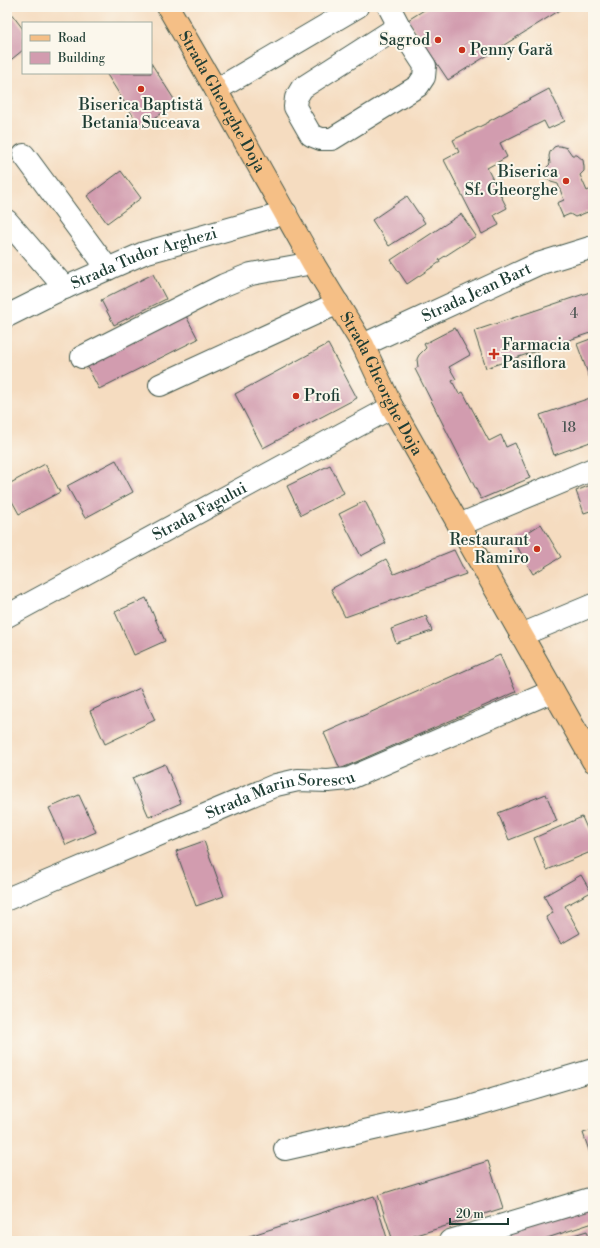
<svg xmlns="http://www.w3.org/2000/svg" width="600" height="1248" font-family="'Libre Bodoni',serif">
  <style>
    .building { fill: #d29caf }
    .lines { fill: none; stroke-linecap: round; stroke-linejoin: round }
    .minor-casing { stroke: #3f5549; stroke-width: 24 }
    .major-casing { stroke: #3f5549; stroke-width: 24 }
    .minor { stroke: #fff; stroke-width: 22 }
    .major { stroke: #f5bf86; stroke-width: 22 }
    .poi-dot { fill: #c8321e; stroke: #fbf7ec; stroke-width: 1.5 }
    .labels { text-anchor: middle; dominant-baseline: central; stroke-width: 4; stroke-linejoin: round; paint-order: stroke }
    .number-label { font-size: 14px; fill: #4c5553 }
    .poi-label { font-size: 16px; fill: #1f3d34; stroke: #fbf7ec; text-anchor: end }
    .street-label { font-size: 16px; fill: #1f3d34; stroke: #fbf7ec }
  </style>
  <rect width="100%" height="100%" fill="#fbf7ec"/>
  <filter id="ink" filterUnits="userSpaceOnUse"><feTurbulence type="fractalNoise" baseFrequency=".025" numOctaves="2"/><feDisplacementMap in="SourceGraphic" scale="8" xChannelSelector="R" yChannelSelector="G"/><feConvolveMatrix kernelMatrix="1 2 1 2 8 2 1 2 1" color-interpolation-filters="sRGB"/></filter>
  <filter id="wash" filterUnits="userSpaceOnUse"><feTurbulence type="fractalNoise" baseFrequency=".012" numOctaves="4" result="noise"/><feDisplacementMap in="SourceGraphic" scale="16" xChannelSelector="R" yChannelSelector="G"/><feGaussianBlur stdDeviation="0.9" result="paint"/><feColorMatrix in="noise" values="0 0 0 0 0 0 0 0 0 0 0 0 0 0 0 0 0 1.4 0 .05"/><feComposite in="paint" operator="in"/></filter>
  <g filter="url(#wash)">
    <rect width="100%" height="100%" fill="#f5dcc0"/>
    <g id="blocks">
      <g class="building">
        <polygon points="429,7 565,7 448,80 408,20"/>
        <polygon points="10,12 23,29 23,50 7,63 7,15"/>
        <polygon points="151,63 177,104 140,127 106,73 151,73"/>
        <polygon points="549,89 565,121 548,129 544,121 500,143 507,157 487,168 507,208 494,215 499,225 482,234 444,160 459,152 453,140 489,122 489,121"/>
        <polygon points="557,146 560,146 567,148 572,155 577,155 583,160 584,167 584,171 580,175 587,191 593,188 593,205 590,211 575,217 570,214 563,217 557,203 564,200 558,184 551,182 546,178 546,168 550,164 549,156 550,152 554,147"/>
        <polygon points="593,167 593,178 589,169"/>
        <polygon points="121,171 141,198 107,223 87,196"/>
        <polygon points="407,196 425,223 389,246 372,220"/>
        <polygon points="461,214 476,236 439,260 440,262 407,284 391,260"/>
        <polygon points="153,274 166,299 114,325 101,300"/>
        <polygon points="593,291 593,332 486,368 474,331"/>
        <polygon points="185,314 198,339 99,389 86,364"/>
        <polygon points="455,328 470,355 449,367 456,379 452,381 459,394 463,392 489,441 501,435 506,447 515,443 530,478 481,499 415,369 418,367 417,359 419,355 426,348 424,344"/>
        <polygon points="593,338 593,378 590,379 577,344"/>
        <polygon points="328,344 357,398 263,448 235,394"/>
        <polygon points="593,397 593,441 554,455 540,415"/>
        <polygon points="116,460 133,492 85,518 67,486"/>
        <polygon points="45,464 60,492 19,514 7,492 7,485"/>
        <polygon points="330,465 344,493 301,515 287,486"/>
        <polygon points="593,484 593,510 584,513 576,491"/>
        <polygon points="365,501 386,543 361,556 339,514"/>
        <polygon points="541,524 561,557 533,574 514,541"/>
        <polygon points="454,550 466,574 345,617 331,589 386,559 394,574"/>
        <polygon points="146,598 165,641 134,655 115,612"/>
        <polygon points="426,616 432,631 396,643 391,629"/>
        <polygon points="500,655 516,692 340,769 324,733"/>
        <polygon points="140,688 155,720 105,744 90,711"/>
        <polygon points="165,764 181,803 149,817 132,778"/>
        <polygon points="546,794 557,821 509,840 498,813"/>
        <polygon points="79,795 96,832 66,845 49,808"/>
        <polygon points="582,817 593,842 593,851 547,870 534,838"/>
        <polygon points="204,841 224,896 196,906 176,851"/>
        <polygon points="581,875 591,892 565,906 580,933 561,944 546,917 553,913 544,896"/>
        <polygon points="593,1130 593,1162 583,1133"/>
        <polygon points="488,1161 503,1208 398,1241 393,1241 378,1195"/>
        <polygon points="374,1196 388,1241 234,1241"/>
        <polygon points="593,1201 593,1223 538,1241 472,1241"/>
        <polygon points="587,1231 590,1241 557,1241 557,1240"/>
      </g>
    </g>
  </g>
  <g filter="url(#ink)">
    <use href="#blocks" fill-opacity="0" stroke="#3f5549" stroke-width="1"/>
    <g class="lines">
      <defs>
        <g id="minor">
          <polyline points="389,7 399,26 425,66 424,77 418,86 332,139 321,139 311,135 295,107 296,98 302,88 399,26"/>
          <polyline points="216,90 357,7"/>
          <polyline points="24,155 108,269"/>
          <polyline points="7,221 65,288"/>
          <path id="s1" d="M7 316 53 293 144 253 286 213"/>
          <path id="s2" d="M363 345 538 264 593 247"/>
          <polyline points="82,357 224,285 251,274 313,263"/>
          <polyline points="160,385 338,303"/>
          <polyline points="459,525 593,469"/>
          <path id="s3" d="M7 616 392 407"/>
          <polyline points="521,635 593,605"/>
          <path id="s4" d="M7 899 276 785 298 780 328 781 348 779 553 691"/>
          <polyline points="285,1149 462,1109 593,1070"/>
          <polyline points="450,1241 593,1198"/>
        </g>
        <g id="major">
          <path id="s5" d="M168 7 216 90 313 263 363 345 392 407 593 761"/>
        </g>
      </defs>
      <use href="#minor" class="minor-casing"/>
      <use href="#major" class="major-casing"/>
      <use href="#minor" class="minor"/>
      <use href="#major" class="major"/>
    </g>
  </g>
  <g class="poi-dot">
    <circle cx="438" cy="40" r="4"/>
    <circle cx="462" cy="50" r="4"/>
    <circle cx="141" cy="89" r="4"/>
    <circle cx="566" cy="181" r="4"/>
    <path d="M492 348h4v4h4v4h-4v4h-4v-4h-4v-4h4z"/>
    <circle cx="296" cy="396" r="4"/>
    <circle cx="537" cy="549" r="4"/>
  </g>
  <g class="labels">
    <g class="number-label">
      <text x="574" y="314">4</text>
      <text x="569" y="428">18</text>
    </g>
    <g class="poi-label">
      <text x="430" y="40">Sagrod</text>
      <text x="470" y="50" text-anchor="start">Penny Gară</text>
      <text x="141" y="105" text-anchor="middle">Biserica Baptistă<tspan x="141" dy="18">Betania Suceava</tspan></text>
      <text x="558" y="172">Biserica<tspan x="558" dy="18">Sf. Gheorghe</tspan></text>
      <text x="502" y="345" text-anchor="start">Farmacia<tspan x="502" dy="18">Pasiflora</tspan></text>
      <text x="304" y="396" text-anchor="start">Profi</text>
      <text x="529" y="540">Restaurant<tspan x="529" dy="18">Ramiro</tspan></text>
    </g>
    <g class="street-label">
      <text stroke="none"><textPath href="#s5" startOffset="109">Strada Gheorghe Doja</textPath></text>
      <text stroke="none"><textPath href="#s1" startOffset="149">Strada Tudor Arghezi</textPath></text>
      <text stroke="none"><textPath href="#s2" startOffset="125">Strada Jean Bart</textPath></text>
      <text stroke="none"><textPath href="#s5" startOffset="433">Strada Gheorghe Doja</textPath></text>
      <text stroke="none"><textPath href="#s3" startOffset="219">Strada Fagului</textPath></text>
      <text stroke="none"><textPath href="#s4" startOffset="294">Strada Marin Sorescu</textPath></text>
    </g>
  </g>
  <rect width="600" height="1248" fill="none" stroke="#fbf7ec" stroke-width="24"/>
  <rect x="22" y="22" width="130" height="52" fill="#fbf7ec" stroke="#a3ada2"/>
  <rect x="30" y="35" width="20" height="6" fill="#f5bf86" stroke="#a3ada2"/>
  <text x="58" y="42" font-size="12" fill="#1f3d34">Road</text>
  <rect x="30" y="52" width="20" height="12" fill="#d29caf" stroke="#a3ada2"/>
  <text x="58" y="62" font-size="12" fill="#1f3d34">Building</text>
  <path d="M450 1218v6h58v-6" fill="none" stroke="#1f3d34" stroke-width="2"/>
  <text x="456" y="1218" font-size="12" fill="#1f3d34" stroke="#fbf7ec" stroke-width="3" paint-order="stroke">20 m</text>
</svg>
